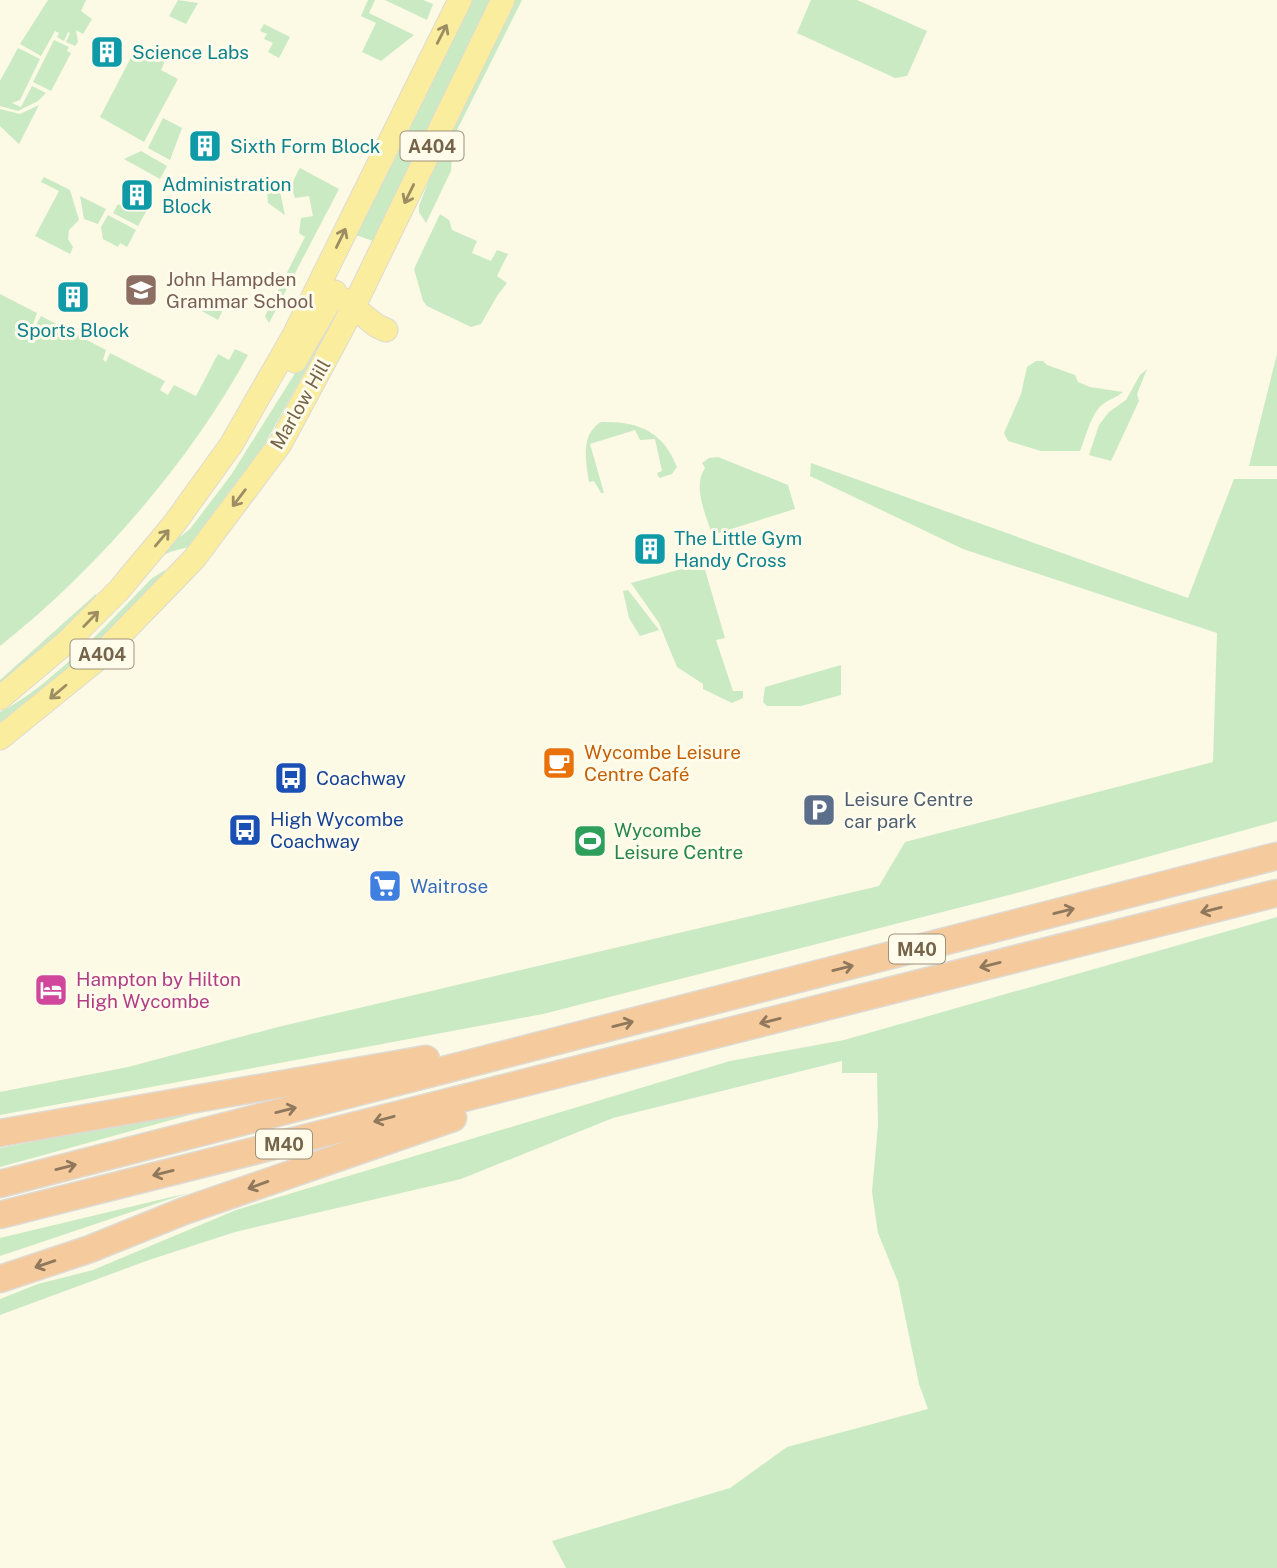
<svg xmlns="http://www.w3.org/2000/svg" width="1277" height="1568" font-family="'Public Sans',sans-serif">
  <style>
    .green { fill: #caeac4 }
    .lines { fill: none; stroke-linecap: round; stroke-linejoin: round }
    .primary-casing { stroke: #dedad4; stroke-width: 25 }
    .highway-casing { stroke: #dedad4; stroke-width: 29 }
    .primary { stroke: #faee9e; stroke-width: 23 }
    .highway { stroke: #f5ca9d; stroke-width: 26 }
    .oneway { stroke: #9d8d63 }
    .oneway2 { stroke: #8f785b }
    .labels { text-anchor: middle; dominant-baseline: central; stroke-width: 6; stroke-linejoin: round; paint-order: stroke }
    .shield { fill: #fffceb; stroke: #9e927a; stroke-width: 2 }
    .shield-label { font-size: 18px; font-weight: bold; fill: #75644a }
    .culture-label { font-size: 19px; fill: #0d838f; stroke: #fffceb; text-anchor: start }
    .education-label { font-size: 19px; fill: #785e54; stroke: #fffceb; text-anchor: start }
    .street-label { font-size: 19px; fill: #75644a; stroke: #fffceb }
    .food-label { font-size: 19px; fill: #c56008; stroke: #fffceb; text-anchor: start }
    .transit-label { font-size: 19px; fill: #164399; stroke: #fffceb; text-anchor: start }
    .service-label { font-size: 19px; fill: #4e5e75; stroke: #fffceb; text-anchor: start }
    .leisure-label { font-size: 19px; fill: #27864d; stroke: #fffceb; text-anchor: start }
    .shop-label { font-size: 19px; fill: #366cbe; stroke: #fffceb; text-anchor: start }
    .hotel-label { font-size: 19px; fill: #b23c85; stroke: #fffceb; text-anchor: start }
  </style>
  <rect width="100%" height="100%" fill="#fcf9e5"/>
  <g class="green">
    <polygon points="48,0 86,0 81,11 92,19 83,34 76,30 78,42 75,46 66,42 70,33 68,32 64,41 57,37 59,33 55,31 41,56 20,44"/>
    <polygon points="178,0 198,3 186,24 169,16"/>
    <polygon points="368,0 375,0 369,13 414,35 381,61 362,52 376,23 361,16"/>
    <polygon points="385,0 423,0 433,4 427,20"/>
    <polygon points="470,0 493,0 373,241 353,234"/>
    <polygon points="513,0 522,0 453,138 451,171 426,223 419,212 419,206 454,114"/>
    <polygon points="811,0 857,0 927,31 907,76 895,78 797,33"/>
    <polygon points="264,24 290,37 279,58 268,52 273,43 264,39 267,34 260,31"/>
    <polygon points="54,40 69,47 67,51 71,53 51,91 33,82"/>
    <polygon points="138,44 166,59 161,70 178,79 144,142 100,117"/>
    <polygon points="18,48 40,59 20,100 12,103 21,107 32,86 46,93 38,101 18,111 0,106 0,81"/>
    <polygon points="39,105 19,144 0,126 0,109 20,114"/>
    <polygon points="163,118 182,128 170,160 148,148"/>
    <polygon points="141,151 167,166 160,179 124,159"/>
    <path d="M300 168 339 189 269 323 265 316 305 237 299 233 301 218 313 216 309 196 295 198C290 186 294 178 300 168Z"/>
    <polygon points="44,177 70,190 79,220 69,230 68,239 73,247 70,254 35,236 59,191 41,182"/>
    <polygon points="266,179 278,183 285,215 268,203"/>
    <polygon points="80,196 106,209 98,224 84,219"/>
    <polygon points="126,202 130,203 128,207 137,212 141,207 147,210 138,226 113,213 118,204 123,207"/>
    <polygon points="440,214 449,220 452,230 477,241 472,253 491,261 497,250 508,254 497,276 507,283 497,296 481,324 471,327 427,306 423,301 414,269"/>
    <polygon points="108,215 136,230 127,247 120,243 118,247 103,239 101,227"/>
    <path d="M0 294 37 313 33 324 36 325 41 316 106 350 103 360 106 362 110 353 165 381 160 390 168 395 174 385 196 396 218 354 229 360 235 349 248 355C190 462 95 571 0 646Z"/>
    <polygon points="196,297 224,308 218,320 191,305"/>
    <polygon points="333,313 335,317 256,460 192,546 170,552 158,558 167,547 190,529 231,475"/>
    <polygon points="1277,354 1277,466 1249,466"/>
    <path d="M1036 361H1043L1047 365 1075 375 1078 382 1090 387 1123 392C1116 398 1110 399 1103 404 1091 413 1086 437 1080 451H1041L1008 441 1004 433 1021 394 1027 367Z"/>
    <polygon points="1147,369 1137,394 1139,401 1111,461 1089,455 1099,425 1109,412 1126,400 1140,375"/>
    <path d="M601 422C638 421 663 431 677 467L672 474 659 478 657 473 662 471 655 439 640 440 635 430 590 444 604 493H601L594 481 589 482C586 460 580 435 601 422Z"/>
    <path d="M718 457 788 485 795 509 712 535C706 514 692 487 705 468L702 463 709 458Z"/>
    <polygon points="811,463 1188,598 1234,479 1277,479 1277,821 1013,894 543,1014 0,1115 0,1092 128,1067 278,1027 879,886 905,842 1213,762 1217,633 963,549 810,476"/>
    <polygon points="703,563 725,638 716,640 733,691 743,691 743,698 732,703 703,689 703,684 677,667 659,623 631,583"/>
    <path d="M165 570 169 573 63 678 0 726V712C52 686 110 621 151 579Z"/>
    <polygon points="628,590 659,630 640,636 629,618 623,591"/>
    <polygon points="96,594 97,598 74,621 0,686 0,680"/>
    <polygon points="841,665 841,695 801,706 767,706 763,702 765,687"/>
    <polygon points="1277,917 1277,1568 566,1568 552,1541 730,1488 787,1447 928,1409 919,1384 898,1282 878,1233 872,1192 878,1125 877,1073 842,1073 842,1061 613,1118 461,1179 235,1232 149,1260 0,1315 0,1299 38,1284 93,1270 236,1210 730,1061 844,1040"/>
    <polygon points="233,1103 0,1167 0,1148"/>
    <polygon points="188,1193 0,1256 0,1238"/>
  </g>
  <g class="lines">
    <defs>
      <g id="primary">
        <polyline points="344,300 377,326 386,330"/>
        <polyline points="295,361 335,292"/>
        <polyline points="0,698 69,640 119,590 174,524 231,445 293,337 460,0"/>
        <polyline points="0,738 95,661 194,559 280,444 353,308 503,0"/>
      </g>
      <g id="highway">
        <polyline points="0,1133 426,1059"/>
        <polyline points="0,1184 1277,856"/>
        <polyline points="0,1215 1277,893"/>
        <polyline points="0,1279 90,1249 184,1211 453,1118"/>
      </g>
    </defs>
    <use href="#primary" class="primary-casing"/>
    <use href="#highway" class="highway-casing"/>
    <use href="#primary" class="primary"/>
    <use href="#highway" class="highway"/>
  </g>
  <defs><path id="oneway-shaft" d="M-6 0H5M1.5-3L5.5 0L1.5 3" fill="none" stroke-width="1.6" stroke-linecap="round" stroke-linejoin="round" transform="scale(1.75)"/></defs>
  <g class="oneway">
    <use href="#oneway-shaft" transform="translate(442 34) rotate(-63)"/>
    <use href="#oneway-shaft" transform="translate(409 194) rotate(116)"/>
    <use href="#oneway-shaft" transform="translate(341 238) rotate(-64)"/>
    <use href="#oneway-shaft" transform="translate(239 498) rotate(127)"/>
    <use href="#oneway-shaft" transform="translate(162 538) rotate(-50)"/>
    <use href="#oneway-shaft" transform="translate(91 619) rotate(-46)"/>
    <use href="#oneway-shaft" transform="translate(58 692) rotate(140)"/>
  </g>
  <g class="oneway2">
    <use href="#oneway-shaft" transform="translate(1211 910) rotate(166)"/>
    <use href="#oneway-shaft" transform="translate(1064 911) rotate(-14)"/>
    <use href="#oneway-shaft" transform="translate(990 965) rotate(166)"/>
    <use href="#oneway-shaft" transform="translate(843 968) rotate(-14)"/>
    <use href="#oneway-shaft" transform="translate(770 1021) rotate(166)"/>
    <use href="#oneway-shaft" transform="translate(623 1024) rotate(-14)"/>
    <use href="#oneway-shaft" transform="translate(286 1110) rotate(-14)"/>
    <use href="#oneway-shaft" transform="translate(384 1119) rotate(165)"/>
    <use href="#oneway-shaft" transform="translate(66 1167) rotate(-14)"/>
    <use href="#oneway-shaft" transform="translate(163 1173) rotate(166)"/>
    <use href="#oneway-shaft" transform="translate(258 1185) rotate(160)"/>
    <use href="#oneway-shaft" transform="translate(45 1264) rotate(161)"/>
  </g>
  <defs>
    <symbol id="building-square" viewBox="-11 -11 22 22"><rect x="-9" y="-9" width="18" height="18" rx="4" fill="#0f9aa8" stroke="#fffceb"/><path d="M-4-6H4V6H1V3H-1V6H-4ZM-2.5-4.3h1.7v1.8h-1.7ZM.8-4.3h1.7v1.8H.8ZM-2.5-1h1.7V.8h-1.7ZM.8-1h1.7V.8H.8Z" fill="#fff"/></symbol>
    <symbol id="school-square" viewBox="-11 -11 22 22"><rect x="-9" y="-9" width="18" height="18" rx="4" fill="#8d6e63" stroke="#fffceb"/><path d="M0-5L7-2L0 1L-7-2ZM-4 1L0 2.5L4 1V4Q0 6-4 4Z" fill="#fff"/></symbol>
    <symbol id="cafe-square" viewBox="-11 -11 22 22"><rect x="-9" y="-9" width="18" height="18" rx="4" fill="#e8710a" stroke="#fffceb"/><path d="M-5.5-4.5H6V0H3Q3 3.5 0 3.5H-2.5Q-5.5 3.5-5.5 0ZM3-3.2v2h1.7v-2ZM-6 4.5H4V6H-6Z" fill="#fff"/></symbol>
    <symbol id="bus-square" viewBox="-11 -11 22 22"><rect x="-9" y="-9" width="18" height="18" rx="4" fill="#1a4fb4" stroke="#fffceb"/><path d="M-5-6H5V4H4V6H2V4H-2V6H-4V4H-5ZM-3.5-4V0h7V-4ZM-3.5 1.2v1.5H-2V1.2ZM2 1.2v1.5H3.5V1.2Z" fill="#fff"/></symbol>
    <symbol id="parking-square" viewBox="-11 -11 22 22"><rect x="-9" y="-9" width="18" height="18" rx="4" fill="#5c6f8a" stroke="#fffceb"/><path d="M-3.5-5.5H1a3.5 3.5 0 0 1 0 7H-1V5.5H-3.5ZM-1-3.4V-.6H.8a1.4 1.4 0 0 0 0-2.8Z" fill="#fff"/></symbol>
    <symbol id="stadium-square" viewBox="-11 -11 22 22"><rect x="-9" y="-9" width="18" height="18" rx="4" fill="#2e9e5b" stroke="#fffceb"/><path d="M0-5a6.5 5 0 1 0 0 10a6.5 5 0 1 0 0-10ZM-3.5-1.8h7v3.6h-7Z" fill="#fff"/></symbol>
    <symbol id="supermarket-square" viewBox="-11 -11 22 22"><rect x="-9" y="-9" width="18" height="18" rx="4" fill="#3f7fe0" stroke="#fffceb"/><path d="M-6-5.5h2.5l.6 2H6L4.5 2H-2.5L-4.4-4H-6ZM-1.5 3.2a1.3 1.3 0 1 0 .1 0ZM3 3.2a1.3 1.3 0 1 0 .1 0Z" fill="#fff"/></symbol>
    <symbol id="hotel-square" viewBox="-11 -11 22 22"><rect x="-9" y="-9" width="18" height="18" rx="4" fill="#d1479c" stroke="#fffceb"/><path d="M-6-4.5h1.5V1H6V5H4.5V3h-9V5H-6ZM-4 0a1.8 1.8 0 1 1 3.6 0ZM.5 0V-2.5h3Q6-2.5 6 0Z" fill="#fff"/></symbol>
  </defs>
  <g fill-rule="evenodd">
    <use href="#building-square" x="88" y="33" width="38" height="38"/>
    <use href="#building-square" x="186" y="127" width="38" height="38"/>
    <use href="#building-square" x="118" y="176" width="38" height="38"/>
    <use href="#school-square" x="122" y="271" width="38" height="38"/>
    <use href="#building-square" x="54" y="278" width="38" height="38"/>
    <use href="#building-square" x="631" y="530" width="38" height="38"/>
    <use href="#cafe-square" x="540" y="744" width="38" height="38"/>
    <use href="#bus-square" x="272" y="759" width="38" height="38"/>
    <use href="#parking-square" x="800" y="791" width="38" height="38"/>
    <use href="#bus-square" x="226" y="811" width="38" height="38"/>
    <use href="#stadium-square" x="571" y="822" width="38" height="38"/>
    <use href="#supermarket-square" x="366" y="867" width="38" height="38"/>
    <use href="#hotel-square" x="32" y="971" width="38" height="38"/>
  </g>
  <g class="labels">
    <g class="shield">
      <rect x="400.5" y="131.5" width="63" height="29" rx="5"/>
      <rect x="70.5" y="639.5" width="63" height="29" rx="5"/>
      <rect x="889" y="934.5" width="56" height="29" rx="5"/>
      <rect x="256" y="1129.5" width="56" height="29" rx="5"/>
    </g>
    <g class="shield-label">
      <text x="432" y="146">A404</text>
      <text x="102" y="654">A404</text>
      <text x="917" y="949">M40</text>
      <text x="284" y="1144">M40</text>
    </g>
    <g class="culture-label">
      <text x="132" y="52">Science Labs</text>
      <text x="230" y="146">Sixth Form Block</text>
      <text x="162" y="184">Administration<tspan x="162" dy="22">Block</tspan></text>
      <text x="73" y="330" text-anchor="middle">Sports Block</text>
      <text x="674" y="538">The Little Gym<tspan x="674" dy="22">Handy Cross</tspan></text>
    </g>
    <g class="education-label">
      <text x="166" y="279">John Hampden<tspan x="166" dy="22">Grammar School</tspan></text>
    </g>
    <g class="street-label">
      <text transform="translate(300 404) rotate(-60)">Marlow Hill</text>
    </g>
    <g class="food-label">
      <text x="584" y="752">Wycombe Leisure<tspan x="584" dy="22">Centre Café</tspan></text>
    </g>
    <g class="transit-label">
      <text x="316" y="778">Coachway</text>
      <text x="270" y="819">High Wycombe<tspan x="270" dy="22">Coachway</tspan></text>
    </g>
    <g class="service-label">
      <text x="844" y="799">Leisure Centre<tspan x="844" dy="22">car park</tspan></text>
    </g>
    <g class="leisure-label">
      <text x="614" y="830">Wycombe<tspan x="614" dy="22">Leisure Centre</tspan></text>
    </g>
    <g class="shop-label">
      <text x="410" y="886">Waitrose</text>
    </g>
    <g class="hotel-label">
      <text x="76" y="979">Hampton by Hilton<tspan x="76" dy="22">High Wycombe</tspan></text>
    </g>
  </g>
</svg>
